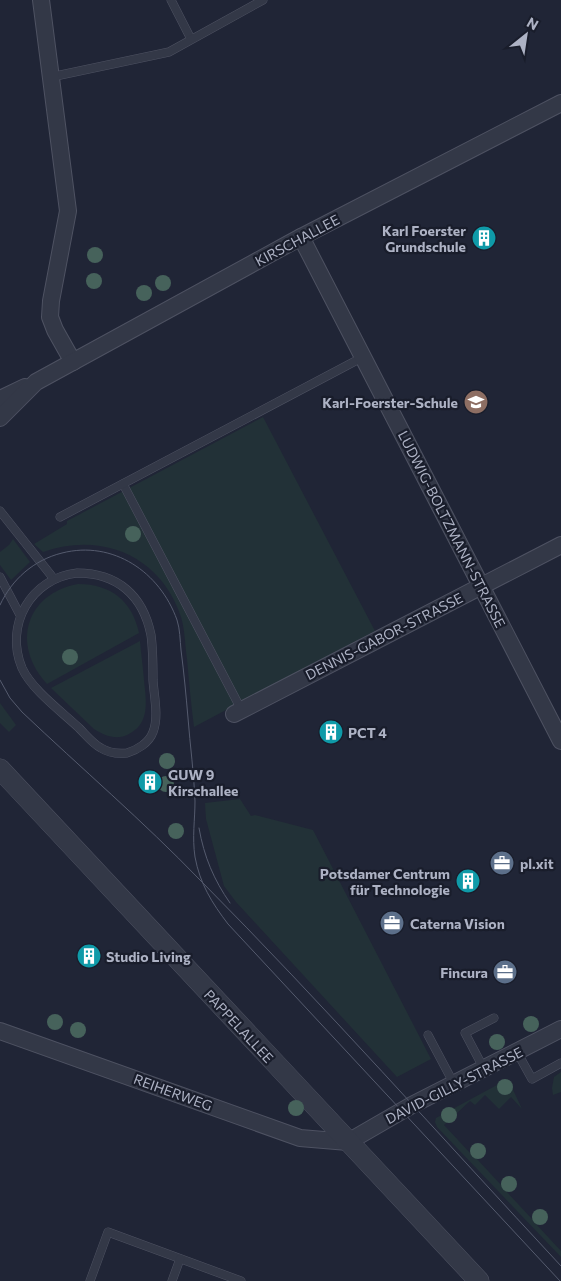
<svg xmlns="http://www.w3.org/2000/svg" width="561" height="1281" font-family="Commissioner,sans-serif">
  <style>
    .green { fill: #223137 }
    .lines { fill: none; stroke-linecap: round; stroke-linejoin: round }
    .service-casing { stroke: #4e5262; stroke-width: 9 }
    .minor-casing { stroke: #4e5262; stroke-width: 18 }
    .tertiary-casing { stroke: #4e5262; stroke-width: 21 }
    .service { stroke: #333847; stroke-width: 8 }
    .minor { stroke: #333847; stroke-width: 16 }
    .tertiary { stroke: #333847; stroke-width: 20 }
    .tram { stroke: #555b6e; stroke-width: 1 }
    .tree { fill: #46625b }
    .labels { text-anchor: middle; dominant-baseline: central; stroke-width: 4.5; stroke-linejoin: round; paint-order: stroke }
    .poi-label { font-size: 14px; font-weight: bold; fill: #adb2c4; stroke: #191d2b; text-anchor: start }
    .street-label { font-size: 14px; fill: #adb2c4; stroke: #191d2b }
  </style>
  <rect width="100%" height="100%" fill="#202536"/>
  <g class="green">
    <path d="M263 417 375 631 194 727C191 704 189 682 187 659 185 645 185 630 181 617 161 556 102 531 43 552L34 544 67 524V521Z"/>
    <polygon points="13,539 30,562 11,580 0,565 0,552 9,545"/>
    <path d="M78 584C111 584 132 601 139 633L47 684C11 645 25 594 78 584Z"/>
    <path d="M140 641C141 654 143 667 144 680 146 701 151 724 127 735 116 740 105 736 94 729L51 688Z"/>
    <polygon points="0,703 16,725 9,732 0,723"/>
    <polygon points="240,799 251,816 255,815 313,830 431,1059 397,1077 236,902 224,886 206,819 205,803"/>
    <polygon points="561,1072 561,1092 553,1095 552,1088 554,1077"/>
    <polygon points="508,1079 522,1109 511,1097 499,1109 485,1095 475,1105 470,1101 444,1125 471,1154 481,1144 485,1148 476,1158 502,1186 512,1177 516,1181 506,1191 532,1219 542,1210 546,1214 536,1224 561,1251 561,1257 437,1127 435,1122 436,1118"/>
  </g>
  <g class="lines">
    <defs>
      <g id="service">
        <polyline points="171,0 191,39"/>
        <polyline points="51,77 169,52 263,0"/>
        <polyline points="123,484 242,711"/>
        <polyline points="0,511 54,579"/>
        <polyline points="60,517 363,357"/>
        <path d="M77 573C117 573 143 595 151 635 153 649 153 665 153 680 154 696 159 717 153 732 149 743 137 750 127 753 118 754 109 753 101 748 93 744 86 735 79 728 61 711 32 690 22 668 4 625 31 578 77 573Z"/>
        <polyline points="0,577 20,615"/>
        <polyline points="428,1035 454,1084"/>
        <polyline points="517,1052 532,1079 561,1063"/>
        <polyline points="484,1069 465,1033 494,1018"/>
        <polyline points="90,1281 108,1232 241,1281"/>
        <polyline points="172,1281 180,1259"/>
      </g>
      <g id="minor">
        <polyline points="41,0 68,211 51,301 50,317 55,330 73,362"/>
        <polyline points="301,237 561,741"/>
        <polyline points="0,399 25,387"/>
        <polyline points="0,418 36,382 301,237 561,103"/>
        <polyline points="234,714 561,545"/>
        <polyline points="0,1031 300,1138 348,1142 412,1105 561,1029"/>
      </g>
      <polyline id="tertiary" points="0,769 479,1281"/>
    </defs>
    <use href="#service" class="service-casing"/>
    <use href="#minor" class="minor-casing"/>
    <use href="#tertiary" class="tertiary-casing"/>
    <use href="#service" class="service"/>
    <use href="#minor" class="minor"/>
    <use href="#tertiary" class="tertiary"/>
    <g class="tram">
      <path d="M0 605C12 579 34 560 62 553 113 540 160 572 177 620 180 629 180 640 181 650 184 673 186 695 188 718 190 745 194 773 195 801 195 820 192 837 195 857 200 884 212 903 228 924L560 1281"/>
      <path d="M0 680 10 698 22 712C81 768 143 821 200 880 324 1005 441 1137 561 1266"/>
      <path d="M199 828C204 857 214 880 230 903"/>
    </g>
  </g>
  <g class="tree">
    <circle cx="95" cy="255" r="8"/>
    <circle cx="94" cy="281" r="8"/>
    <circle cx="163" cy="283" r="8"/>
    <circle cx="144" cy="293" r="8"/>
    <circle cx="133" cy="534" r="8"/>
    <circle cx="70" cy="657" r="8"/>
    <circle cx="167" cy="761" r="8"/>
    <circle cx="166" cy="784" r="8"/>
    <circle cx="176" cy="831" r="8"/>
    <circle cx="55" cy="1022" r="8"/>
    <circle cx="531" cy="1024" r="8"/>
    <circle cx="78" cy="1030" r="8"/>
    <circle cx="497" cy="1042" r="8"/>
    <circle cx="505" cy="1087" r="8"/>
    <circle cx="296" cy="1108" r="8"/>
    <circle cx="449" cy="1115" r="8"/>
    <circle cx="478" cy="1151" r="8"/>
    <circle cx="509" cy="1184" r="8"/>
    <circle cx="540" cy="1217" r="8"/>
  </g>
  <defs>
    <symbol id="building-disc" viewBox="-11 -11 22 22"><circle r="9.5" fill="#0f9aa8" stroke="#191d2b"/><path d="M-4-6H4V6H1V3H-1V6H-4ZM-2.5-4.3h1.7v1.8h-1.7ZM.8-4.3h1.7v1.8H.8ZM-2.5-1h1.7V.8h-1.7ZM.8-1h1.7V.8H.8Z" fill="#fff"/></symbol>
    <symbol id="school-disc" viewBox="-11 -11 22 22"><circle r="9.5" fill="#8d6e63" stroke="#191d2b"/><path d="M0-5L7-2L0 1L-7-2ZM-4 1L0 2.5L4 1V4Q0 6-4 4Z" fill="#fff"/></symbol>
    <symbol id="office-disc" viewBox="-11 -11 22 22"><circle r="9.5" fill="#5c6f8a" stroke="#191d2b"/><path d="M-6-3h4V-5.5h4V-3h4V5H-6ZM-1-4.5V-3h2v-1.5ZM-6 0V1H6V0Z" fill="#fff"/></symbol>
  </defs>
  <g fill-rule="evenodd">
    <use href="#building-disc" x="470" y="224" width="28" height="28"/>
    <use href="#school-disc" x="462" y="388" width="28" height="28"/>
    <use href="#building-disc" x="317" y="718" width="28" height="28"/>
    <use href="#building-disc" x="136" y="768" width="28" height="28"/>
    <use href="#office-disc" x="488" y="849" width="28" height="28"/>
    <use href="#building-disc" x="454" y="867" width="28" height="28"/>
    <use href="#office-disc" x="378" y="909" width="28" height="28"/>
    <use href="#building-disc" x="75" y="942" width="28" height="28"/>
    <use href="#office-disc" x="491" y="958" width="28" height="28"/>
  </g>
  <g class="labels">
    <g class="poi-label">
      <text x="466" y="230" text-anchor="end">Karl Foerster<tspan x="466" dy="16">Grundschule</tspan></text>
      <text x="458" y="402" text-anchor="end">Karl-Foerster-Schule</text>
      <text x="348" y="732">PCT 4</text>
      <text x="168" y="774">GUW 9<tspan x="168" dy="16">Kirschallee</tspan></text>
      <text x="520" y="863">pl.xit</text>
      <text x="450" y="873" text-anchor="end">Potsdamer Centrum<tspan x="450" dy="16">für Technologie</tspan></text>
      <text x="410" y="923">Caterna Vision</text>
      <text x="106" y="956">Studio Living</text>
      <text x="488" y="972" text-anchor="end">Fincura</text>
    </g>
    <g class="street-label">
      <text transform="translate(297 240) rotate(-28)">KIRSCHALLEE</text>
      <text transform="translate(452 529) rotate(63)">LUDWIG-BOLTZMANN-STRASSE</text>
      <text transform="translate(384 636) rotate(-27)">DENNIS-GABOR-STRASSE</text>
      <text transform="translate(239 1026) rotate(47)">PAPPELALLEE</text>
      <text transform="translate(454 1085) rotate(-27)">DAVID-GILLY-STRASSE</text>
      <text transform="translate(173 1092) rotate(20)">REIHERWEG</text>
    </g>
  </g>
  <g transform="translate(526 35) rotate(30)" stroke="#191d2b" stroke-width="4" paint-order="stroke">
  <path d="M0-4L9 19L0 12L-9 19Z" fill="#adb2c4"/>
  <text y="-8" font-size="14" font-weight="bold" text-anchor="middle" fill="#adb2c4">N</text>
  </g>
</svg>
